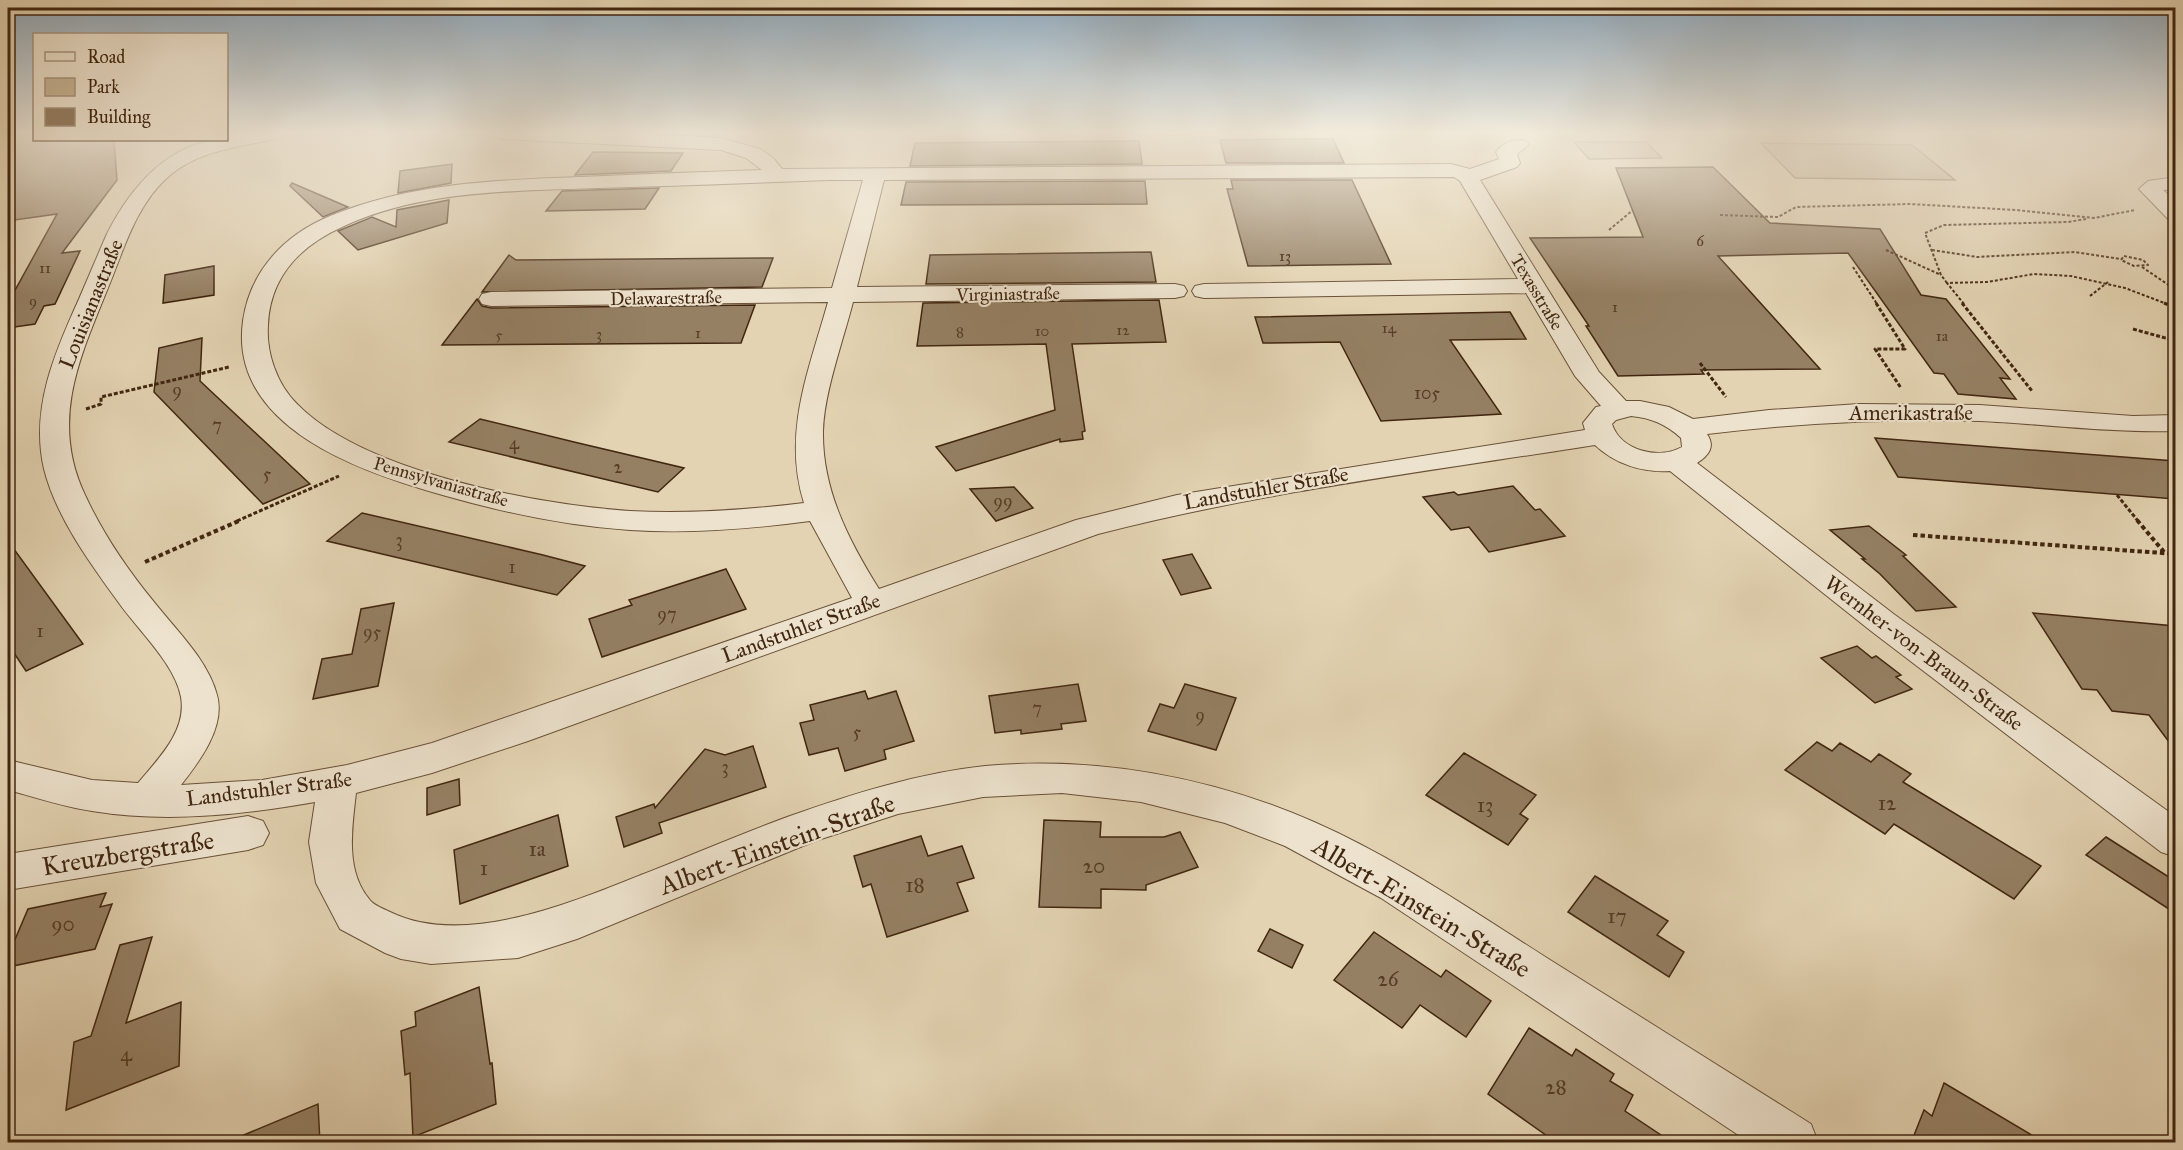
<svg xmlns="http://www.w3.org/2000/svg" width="2183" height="1150" font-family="'IM FELL Great Primer',serif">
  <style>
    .green { fill: #c7b696; stroke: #846e53; stroke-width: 1.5 }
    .building { fill: #958064; stroke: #412610; stroke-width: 1.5 }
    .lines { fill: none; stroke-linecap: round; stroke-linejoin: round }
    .minor-casing { stroke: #6a5138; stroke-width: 2 }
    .path-far2 { stroke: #412610; stroke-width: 2; stroke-dasharray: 3 2; stroke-linecap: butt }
    .path-far1 { stroke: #412610; stroke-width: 3; stroke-dasharray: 4 2; stroke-linecap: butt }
    .path { stroke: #412610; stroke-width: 4; stroke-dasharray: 4.5 3; stroke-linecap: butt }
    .minor { fill: #ede2cd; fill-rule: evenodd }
    .labels { text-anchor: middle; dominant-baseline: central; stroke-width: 4.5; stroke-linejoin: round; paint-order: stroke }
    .far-number-label { font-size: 15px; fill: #563c25 }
    .far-street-label { font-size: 18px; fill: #412610; stroke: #ede2cd }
    .number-label { font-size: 18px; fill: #563c25 }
    .street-label { font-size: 21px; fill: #412610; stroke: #ede2cd }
    .near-number-label { font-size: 21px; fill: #563c25 }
    .near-street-label { font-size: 26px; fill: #412610; stroke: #ede2cd }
  </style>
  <rect width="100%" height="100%" fill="#e3d3b2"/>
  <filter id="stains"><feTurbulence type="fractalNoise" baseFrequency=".00333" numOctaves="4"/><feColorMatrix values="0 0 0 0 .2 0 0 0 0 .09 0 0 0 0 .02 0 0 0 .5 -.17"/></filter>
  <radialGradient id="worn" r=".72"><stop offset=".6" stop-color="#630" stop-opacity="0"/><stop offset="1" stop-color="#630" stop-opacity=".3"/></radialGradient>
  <g class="green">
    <polygon points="1574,142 1646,142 1662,158 1589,159"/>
    <polygon points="1761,143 1912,145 1955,180 1795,178"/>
  </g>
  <g class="building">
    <polygon points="8,133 34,133 34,140 114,140 117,180 62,253 80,251 55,304 44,306 35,324 8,328 8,303 57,214 8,221"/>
    <polygon points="1294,139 1333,139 1344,163 1226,163 1220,140"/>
    <polygon points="1139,141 1142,164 910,166 915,143"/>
    <polygon points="593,152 683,153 671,171 575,175"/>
    <polygon points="452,164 451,183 398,193 400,171"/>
    <polygon points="1713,167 1770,223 1880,229 1921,295 1946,299 2010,379 2000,378 2016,399 1958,394 1944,374 1934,373 1848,253 1718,256 1820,369 1701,370 1704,374 1618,376 1586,326 1589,326 1530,238 1643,237 1616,168"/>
    <polygon points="1231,180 1352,180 1391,264 1248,266 1227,189 1233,189"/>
    <polygon points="1145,181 1147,204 901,205 906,182"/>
    <polygon points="292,183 348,207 323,217 290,186"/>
    <polygon points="659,188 645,209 546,211 562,191"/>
    <polygon points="449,200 447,223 358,250 338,231 372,217 396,227 397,210"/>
    <polygon points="1151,252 1156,282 926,284 930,255"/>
    <polygon points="509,255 516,260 773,258 762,287 482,292"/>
    <polygon points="214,266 214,295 163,303 165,275"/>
    <polygon points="477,299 482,306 491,308 755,305 741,343 442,345"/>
    <polygon points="1159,300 1166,342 1072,344 1085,431 1082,432 1083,439 1060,442 1060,439 956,471 936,447 1055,410 1046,344 917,346 923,303"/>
    <polygon points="1510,312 1526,339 1450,340 1501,414 1381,421 1340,342 1263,343 1255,317"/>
    <polygon points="202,338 200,381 310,484 263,504 154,392 159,348"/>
    <polygon points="480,419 574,442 684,468 658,492 449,442"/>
    <polygon points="1875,438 2175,461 2175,499 1898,477"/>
    <polygon points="1513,486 1535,510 1540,509 1565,536 1489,552 1469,527 1451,530 1423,497 1454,492 1458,495"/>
    <polygon points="1014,487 1033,508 996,521 970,489"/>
    <polygon points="362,513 543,555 585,566 557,595 327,541"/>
    <polygon points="1869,526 1906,555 1903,556 1956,607 1916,611 1880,574 1862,559 1865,559 1830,530"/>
    <polygon points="8,541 83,644 26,671 8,644"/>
    <polygon points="1192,554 1211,588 1181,595 1163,560"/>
    <polygon points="726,569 746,609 602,657 589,619 632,605 629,600"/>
    <polygon points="394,603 378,686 313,699 322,659 352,654 361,609"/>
    <polygon points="2033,613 2175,626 2175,750 2149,715 2112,711 2097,690 2082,689"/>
    <polygon points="1857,646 1872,658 1876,656 1901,675 1896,677 1912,689 1875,703 1821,658"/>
    <polygon points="1078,684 1086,721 1061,724 1062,729 1021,734 1021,730 995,733 989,696"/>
    <polygon points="1185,684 1236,698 1216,750 1148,731 1160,704 1174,708"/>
    <polygon points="865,691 868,699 896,691 914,741 884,750 886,759 845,771 838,748 809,755 800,723 814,720 810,705"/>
    <polygon points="1817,742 1832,751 1840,743 1871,762 1879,754 1911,774 1903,782 2041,866 2014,899 1894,824 1885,834 1785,770"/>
    <polygon points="753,746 766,787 659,823 662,833 624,847 616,817 654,804 655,808 705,749 725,755"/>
    <polygon points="1464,753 1536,795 1520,814 1528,819 1508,845 1426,795"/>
    <polygon points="459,779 460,805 427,815 427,788"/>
    <polygon points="558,815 568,866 460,904 454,850"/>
    <polygon points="1044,820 1101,822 1100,837 1164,837 1180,832 1198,867 1146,885 1146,890 1101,889 1101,908 1039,907"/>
    <polygon points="921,836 928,856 962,846 974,878 957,883 968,911 887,937 871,884 863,887 854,856"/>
    <polygon points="2106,837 2175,881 2175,913 2086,855"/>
    <polygon points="1595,876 1668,921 1657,935 1684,952 1669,977 1568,912"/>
    <polygon points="106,893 100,907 112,904 95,949 8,967 8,956 28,909"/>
    <polygon points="1270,929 1303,945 1292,968 1258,951"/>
    <polygon points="1374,932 1441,977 1446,970 1491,1001 1466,1037 1420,1005 1402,1028 1334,980"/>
    <polygon points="152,937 126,1023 181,1002 179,1066 66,1110 74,1042 91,1036 120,945"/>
    <polygon points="479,987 490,1064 492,1063 496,1104 413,1137 410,1073 405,1075 401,1031 416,1026 415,1012"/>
    <polygon points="1529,1028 1572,1056 1576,1049 1614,1074 1610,1081 1633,1095 1625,1111 1673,1143 1557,1143 1488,1094"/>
    <polygon points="1944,1083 2045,1143 1911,1143 1924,1110 1932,1116"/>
    <polygon points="318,1104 320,1143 227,1143 227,1142"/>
  </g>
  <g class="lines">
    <defs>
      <g id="minor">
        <path d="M239 133H286L284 137C244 147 202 148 169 176 139 202 126 242 112 278 83 351 48 417 85 495 103 534 127 569 154 602 176 630 208 660 217 695 226 727 199 762 181 785L262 780 347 765 432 743 852 598 810 521C750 529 690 534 630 530 567 526 506 513 446 496 366 474 228 429 243 321 250 271 284 235 330 216 410 183 496 180 581 177 642 174 702 172 762 170L746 158 721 150 502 139 495 137 493 133H626L721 138 760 149 773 158 782 169 1451 164 1470 169 1499 159 1496 152C1502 143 1515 138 1526 141L1529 145 1517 154 1520 163 1517 167 1480 180 1599 372 1626 401H1640L1669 407 1693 419 1769 410 1859 404 1980 405 2133 416 2176 415V431C2110 433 2045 424 1980 421 1889 418 1798 423 1707 434 1716 447 1708 456 1697 463L1895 615 2176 817V857L2161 852 1871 631 1670 471C1643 473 1615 464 1595 445 1429 471 1261 492 1098 534L528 741 432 773 356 793C352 828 345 870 369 899 373 905 382 908 390 912 463 948 571 903 641 875 690 856 740 834 790 816 852 794 919 773 985 766 1097 756 1212 777 1314 822 1396 858 1471 910 1547 958 1635 1013 1723 1069 1811 1124L1818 1142H1749L1381 898 1285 846 1225 823 1141 802 1062 793 983 797 898 814 815 841 577 939 518 958 431 964 401 959 385 953 340 929 316 883 309 842 315 802C242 815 165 823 92 811 64 807 35 797 8 790V760L92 780 138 783C158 759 187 731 181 697 175 664 138 630 119 603 90 563 56 517 44 469 30 409 55 352 79 299 88 278 97 257 106 236 129 189 169 140 226 140V136ZM1454 177 1460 181 1518 279 1204 284 1195 286 1192 291 1195 296 1204 298 1526 293 1575 376 1601 406 1596 407 1583 423 1585 430 1177 495 1076 520 879 589C849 541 822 490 823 431 824 393 843 341 853 302L1175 298 1184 296 1187 291 1184 286 1175 284 857 287 884 180ZM829 180H863L832 288 491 292 482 294 479 299 482 304 491 306 828 302C809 370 782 433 804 503 746 510 688 514 630 511 538 505 363 472 297 404 277 384 266 353 268 325 270 277 300 246 342 227 421 190 513 191 599 188 676 186 752 183 829 180ZM1631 416C1651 418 1666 424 1681 438L1682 447C1659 460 1621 451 1612 424L1616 420Z"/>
        <polygon points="2176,177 2176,189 2163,190 2176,202 2176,220 2168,219 2139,189 2148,181"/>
        <polygon points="248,816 263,821 269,833 263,845 248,850 8,890 8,854"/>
      </g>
    </defs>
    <use href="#minor" class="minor-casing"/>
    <g class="path-far2">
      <polyline points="1720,215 1778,217 1796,207 1910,204 2016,210 2094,218 2135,210"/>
      <polyline points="1609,230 1633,210"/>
      <polyline points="1886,250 1941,275"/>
      <polyline points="1932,250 1977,257 2075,252 2121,259"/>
      <polygon points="2124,256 2143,260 2148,265 2134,266 2121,260"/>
      <polyline points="1853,267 1877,304"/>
      <polyline points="2142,267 2176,290"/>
      <polyline points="1947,283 1941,275 1925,233 1944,225 2068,222 2086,219"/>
      <polyline points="2090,296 2108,282"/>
      <polyline points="1964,304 1947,283 1987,282 2034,274 2071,276 2125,288 2167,304"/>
    </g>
    <g class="path-far1">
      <polyline points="1876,303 1905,349 1875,349 1901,388"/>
      <polyline points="1962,303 2032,391"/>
      <polyline points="2164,303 2176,308"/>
      <polyline points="2133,329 2176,341"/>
      <polyline points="1700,363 1726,397"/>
      <polyline points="86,409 101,404 101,397 229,367"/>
      <polyline points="2117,495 2138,521"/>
      <polyline points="237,521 339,476"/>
    </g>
    <g class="path">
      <polyline points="2137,520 2164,552"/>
      <polyline points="1913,535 2176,554"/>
      <polyline points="145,562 241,520"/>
    </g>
    <use href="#minor" class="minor"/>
  </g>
  <linearGradient id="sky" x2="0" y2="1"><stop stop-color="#90a9bc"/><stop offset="0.45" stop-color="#f2ebdc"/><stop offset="1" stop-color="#f2ebdc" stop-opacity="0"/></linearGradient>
  <rect width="2183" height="294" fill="url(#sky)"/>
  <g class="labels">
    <g class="far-number-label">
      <text x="1700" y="241">6</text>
      <text x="1285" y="256">13</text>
      <text x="45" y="268">11</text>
      <text x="33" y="301">9</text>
      <text x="1615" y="307">1</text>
      <text x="1389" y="328">14</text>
      <text x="1123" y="330">12</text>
      <text x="1042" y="331">10</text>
      <text x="960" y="332">8</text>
      <text x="698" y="333">1</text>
      <text x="599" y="334">3</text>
      <text x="499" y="335">5</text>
      <text x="1942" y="336">1a</text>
    </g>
    <g class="far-street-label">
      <text transform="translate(1537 292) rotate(59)">Texasstraße</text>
      <text transform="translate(1008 294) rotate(-1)">Virginiastraße</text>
      <text transform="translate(666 298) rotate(-1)">Delawarestraße</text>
      <text transform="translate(441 482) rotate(16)">Pennsylvaniastraße</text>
    </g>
    <g class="number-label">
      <text x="177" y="390">9</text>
      <text x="1427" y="393">105</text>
      <text x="217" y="425">7</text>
      <text x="514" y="443">4</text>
      <text x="618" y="467">2</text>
      <text x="267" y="474">5</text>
      <text x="1003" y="501">99</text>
      <text x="399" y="540">3</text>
      <text x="512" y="567">1</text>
      <text x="667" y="614">97</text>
      <text x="40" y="631">1</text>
      <text x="372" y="632">95</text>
      <text x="1037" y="708">7</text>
      <text x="1200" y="715">9</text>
      <text x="857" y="732">5</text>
      <text x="725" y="767">3</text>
    </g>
    <g class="street-label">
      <text transform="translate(91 304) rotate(-68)">Louisianastraße</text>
      <text x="1911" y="413">Amerikastraße</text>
      <text transform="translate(1266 488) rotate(-10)">Landstuhler Straße</text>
      <text transform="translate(801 628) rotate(-20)">Landstuhler Straße</text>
      <text transform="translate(1924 653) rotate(37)">Wernher-von-Braun-Straße</text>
      <text transform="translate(269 789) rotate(-7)">Landstuhler Straße</text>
    </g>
    <g class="near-number-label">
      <text x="1887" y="803">12</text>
      <text x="1485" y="805">13</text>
      <text x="537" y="849">1a</text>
      <text x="1094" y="866">20</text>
      <text x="484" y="868">1</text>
      <text x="915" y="885">18</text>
      <text x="1617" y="916">17</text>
      <text x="63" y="924">90</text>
      <text x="1388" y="979">26</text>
      <text x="126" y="1054">4</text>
      <text x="1556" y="1087">28</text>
    </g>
    <g class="near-street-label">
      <text transform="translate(777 844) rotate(-20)">Albert-Einstein-Straße</text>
      <text transform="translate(128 853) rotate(-9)">Kreuzbergstraße</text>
      <text transform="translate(1422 907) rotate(31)">Albert-Einstein-Straße</text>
    </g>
  </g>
  <rect width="2183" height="1150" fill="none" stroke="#e3d3b2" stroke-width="30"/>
  <rect x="9" y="9" width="2165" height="1132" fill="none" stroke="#412610" stroke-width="3"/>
  <rect x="15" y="15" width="2153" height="1120" fill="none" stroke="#412610" stroke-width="1.5"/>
  <rect x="33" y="33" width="195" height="108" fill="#ede2cd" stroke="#a89781" stroke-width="1.5"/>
  <rect x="45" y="52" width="30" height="9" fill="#ede2cd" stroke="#a89781" stroke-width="1.5"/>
  <text x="87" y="63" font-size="18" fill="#412610">Road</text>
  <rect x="45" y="78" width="30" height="18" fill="#c7b696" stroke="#a89781" stroke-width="1.5"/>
  <text x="87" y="93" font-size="18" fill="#412610">Park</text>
  <rect x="45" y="108" width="30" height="18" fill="#958064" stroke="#a89781" stroke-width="1.5"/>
  <text x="87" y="123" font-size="18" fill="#412610">Building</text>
  <rect width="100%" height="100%" filter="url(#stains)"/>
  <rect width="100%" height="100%" fill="url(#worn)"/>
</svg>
